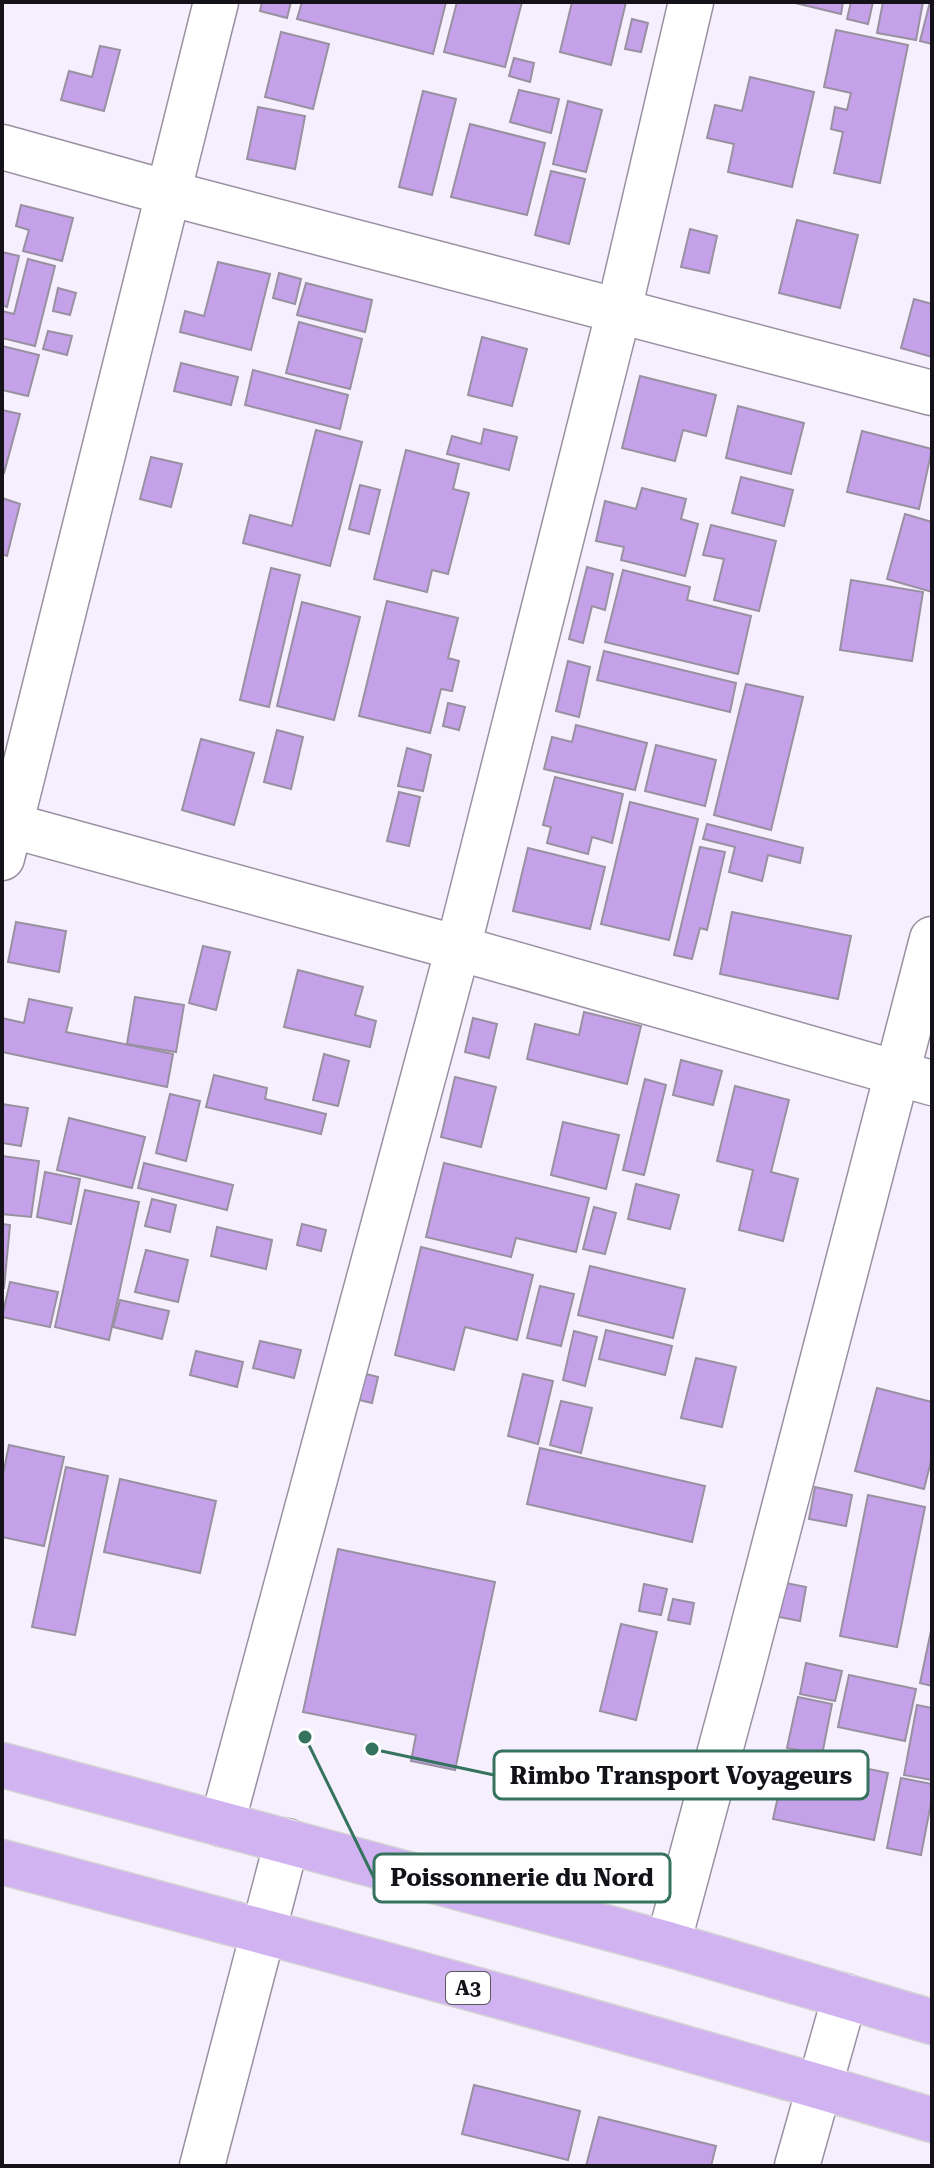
<svg xmlns="http://www.w3.org/2000/svg" width="934" height="2168" font-family="'Roboto Serif',serif">
  <style>
    .building { fill: #c4a1e8; stroke: #9991a2; stroke-width: 2 }
    .lines { fill: none; stroke-linecap: round; stroke-linejoin: round }
    .minor-casing { stroke: #9991a2; stroke-width: 47 }
    .highway-casing { stroke: #d5d4d5; stroke-width: 47 }
    .minor { stroke: #fff; stroke-width: 44 }
    .highway { stroke: #d0b3f0; stroke-width: 44 }
    .labels { text-anchor: middle; dominant-baseline: central; stroke-width: 6; stroke-linejoin: round; paint-order: stroke }
    .shield { fill: #fff; stroke: #5a585d; stroke-width: 2 }
    .shield-label { font-size: 20px; font-weight: bold; fill: #141118 }
    .leader { fill: none; stroke: #36735e; stroke-width: 3 }
    .callout-dot { fill: #36735e; stroke: #fff; stroke-width: 3 }
    .callout { fill: #fff; stroke: #36735e; stroke-width: 3 }
    .callout-label { font-size: 24px; text-anchor: middle; font-weight: bold; fill: #141118 }
  </style>
  <rect width="100%" height="100%" fill="#f6effe"/>
  <g class="building">
    <polygon points="262,2 291,2 287,18 260,11"/>
    <polygon points="302,2 446,2 433,54 297,19"/>
    <polygon points="457,2 522,2 505,67 444,52"/>
    <polygon points="572,2 626,2 611,65 560,52"/>
    <polygon points="791,2 843,2 841,14"/>
    <polygon points="851,2 873,2 868,24 847,19"/>
    <polygon points="883,2 923,2 916,40 877,33"/>
    <polygon points="930,2 932,2 932,44 920,41"/>
    <polygon points="632,19 648,23 641,52 625,49"/>
    <polygon points="836,30 908,45 880,183 834,173 843,132 831,129 835,107 847,110 851,93 824,87"/>
    <polygon points="281,32 329,44 313,109 265,97"/>
    <polygon points="100,46 120,50 104,111 61,100 69,71 92,77"/>
    <polygon points="514,58 534,63 530,82 509,76"/>
    <polygon points="750,77 814,92 792,187 728,172 734,144 707,138 715,105 742,111"/>
    <polygon points="519,90 559,99 551,133 510,122"/>
    <polygon points="423,91 456,99 432,195 399,187"/>
    <polygon points="568,101 602,110 586,172 553,164"/>
    <polygon points="258,107 305,116 295,169 247,159"/>
    <polygon points="470,124 545,143 527,215 451,197"/>
    <polygon points="551,171 585,179 569,244 535,235"/>
    <polygon points="21,205 73,218 62,261 23,251 29,230 16,226"/>
    <polygon points="797,220 858,235 840,308 779,293"/>
    <polygon points="690,229 717,236 709,273 681,267"/>
    <polygon points="2,252 19,256 7,307 2,305"/>
    <polygon points="28,259 55,266 35,346 2,338 2,311 14,314"/>
    <polygon points="218,262 270,274 251,350 180,332 185,311 204,316"/>
    <polygon points="279,273 301,279 295,304 273,298"/>
    <polygon points="306,283 372,300 365,332 297,315"/>
    <polygon points="58,288 76,293 70,315 53,311"/>
    <polygon points="914,299 932,304 932,357 901,348"/>
    <polygon points="299,322 362,339 350,389 286,373"/>
    <polygon points="48,331 72,336 67,355 43,349"/>
    <polygon points="482,337 527,349 512,406 468,395"/>
    <polygon points="2,346 39,355 28,396 2,390"/>
    <polygon points="181,363 238,377 231,405 174,391"/>
    <polygon points="253,370 348,395 340,429 245,405"/>
    <polygon points="640,376 716,395 706,436 683,430 675,461 622,448"/>
    <polygon points="738,406 804,423 791,474 726,458"/>
    <polygon points="2,410 20,414 4,473 2,472"/>
    <polygon points="484,429 517,437 509,470 447,454 452,436 481,444"/>
    <polygon points="316,430 362,442 330,566 243,543 250,515 292,526"/>
    <polygon points="862,431 932,449 919,509 847,492"/>
    <polygon points="406,450 459,464 453,489 469,493 448,574 432,570 427,592 374,579"/>
    <polygon points="151,457 182,464 171,507 140,499"/>
    <polygon points="741,477 793,490 784,526 732,513"/>
    <polygon points="360,485 380,490 369,534 349,529"/>
    <polygon points="642,488 686,499 681,519 698,524 685,576 621,560 624,547 596,541 605,501 636,509"/>
    <polygon points="2,498 20,504 7,556 2,554"/>
    <polygon points="905,514 932,522 932,592 887,579"/>
    <polygon points="711,525 776,541 759,611 714,600 724,559 703,555"/>
    <polygon points="587,567 613,574 605,610 592,606 583,643 569,639"/>
    <polygon points="271,568 300,575 269,707 240,700"/>
    <polygon points="623,570 690,587 687,600 751,616 738,674 605,642"/>
    <polygon points="851,580 923,592 912,661 840,650"/>
    <polygon points="387,601 458,618 448,658 459,661 452,691 441,689 430,733 359,716"/>
    <polygon points="302,602 360,617 334,720 277,706"/>
    <polygon points="604,651 736,683 730,712 597,680"/>
    <polygon points="568,661 590,667 579,717 556,711"/>
    <polygon points="746,684 803,697 771,830 714,815"/>
    <polygon points="448,703 465,707 459,730 443,726"/>
    <polygon points="576,725 647,743 635,790 544,769 552,737 572,742"/>
    <polygon points="277,730 303,737 291,789 264,782"/>
    <polygon points="201,739 254,753 234,825 182,810"/>
    <polygon points="656,745 716,760 705,806 645,791"/>
    <polygon points="407,748 431,755 423,791 398,786"/>
    <polygon points="555,777 623,794 612,843 592,837 588,854 547,843 551,827 543,825"/>
    <polygon points="399,792 420,797 409,846 387,841"/>
    <polygon points="630,802 698,819 669,940 601,924"/>
    <polygon points="707,824 803,848 800,863 768,855 762,881 729,872 735,847 703,839"/>
    <polygon points="700,847 725,852 707,930 700,928 692,959 674,955"/>
    <polygon points="528,848 605,867 590,929 513,911"/>
    <polygon points="732,912 851,936 838,999 720,974"/>
    <polygon points="16,922 66,931 59,972 8,962"/>
    <polygon points="203,946 230,952 216,1010 189,1003"/>
    <polygon points="298,970 363,987 355,1015 376,1021 370,1047 284,1027"/>
    <polygon points="135,997 184,1005 176,1052 127,1044"/>
    <polygon points="29,999 72,1008 66,1032 173,1054 167,1087 2,1052 2,1018 24,1023"/>
    <polygon points="584,1012 641,1026 627,1084 527,1059 535,1024 579,1035"/>
    <polygon points="473,1018 497,1024 489,1058 465,1052"/>
    <polygon points="324,1054 349,1061 338,1106 313,1100"/>
    <polygon points="681,1060 722,1071 713,1105 673,1095"/>
    <polygon points="214,1075 267,1088 265,1099 326,1114 321,1134 206,1107"/>
    <polygon points="455,1077 496,1087 481,1147 441,1137"/>
    <polygon points="645,1079 666,1085 644,1175 623,1170"/>
    <polygon points="735,1086 789,1100 771,1172 798,1179 783,1241 739,1230 753,1170 717,1161"/>
    <polygon points="170,1094 200,1101 186,1161 156,1153"/>
    <polygon points="2,1104 28,1108 21,1146 2,1143"/>
    <polygon points="69,1118 145,1137 132,1188 57,1170"/>
    <polygon points="563,1122 619,1135 606,1189 551,1175"/>
    <polygon points="2,1156 39,1161 31,1217 2,1214"/>
    <polygon points="144,1163 233,1185 227,1210 138,1188"/>
    <polygon points="444,1163 589,1198 576,1252 516,1238 511,1257 426,1237"/>
    <polygon points="45,1172 80,1179 71,1224 37,1217"/>
    <polygon points="636,1184 679,1195 670,1229 628,1219"/>
    <polygon points="85,1190 139,1202 109,1340 55,1327"/>
    <polygon points="152,1199 176,1205 170,1232 145,1226"/>
    <polygon points="594,1207 616,1213 605,1254 583,1249"/>
    <polygon points="2,1224 10,1225 4,1288 2,1288"/>
    <polygon points="302,1224 326,1230 321,1251 297,1245"/>
    <polygon points="217,1227 272,1240 266,1269 211,1256"/>
    <polygon points="421,1247 533,1275 517,1340 465,1327 454,1370 395,1355"/>
    <polygon points="146,1250 188,1260 178,1302 135,1292"/>
    <polygon points="590,1266 685,1289 673,1338 578,1315"/>
    <polygon points="10,1282 58,1292 50,1327 2,1317"/>
    <polygon points="540,1286 574,1294 561,1346 527,1338"/>
    <polygon points="120,1300 169,1311 162,1339 113,1327"/>
    <polygon points="606,1330 672,1346 665,1375 599,1359"/>
    <polygon points="574,1331 597,1337 585,1386 563,1380"/>
    <polygon points="260,1341 301,1350 294,1378 253,1368"/>
    <polygon points="196,1351 243,1362 237,1387 190,1375"/>
    <polygon points="696,1358 736,1367 722,1427 681,1418"/>
    <polygon points="358,1372 378,1377 372,1403 351,1398"/>
    <polygon points="523,1374 553,1381 538,1444 508,1436"/>
    <polygon points="877,1388 932,1402 932,1457 924,1489 855,1471"/>
    <polygon points="561,1401 592,1408 581,1453 550,1445"/>
    <polygon points="9,1445 64,1457 44,1546 2,1537 2,1479"/>
    <polygon points="540,1448 705,1486 692,1542 527,1504"/>
    <polygon points="66,1467 108,1476 75,1635 32,1627"/>
    <polygon points="120,1479 216,1501 200,1573 104,1552"/>
    <polygon points="815,1487 852,1495 846,1526 809,1519"/>
    <polygon points="868,1495 925,1507 897,1647 840,1636"/>
    <polygon points="338,1549 495,1582 455,1770 411,1761 416,1735 303,1712"/>
    <polygon points="776,1581 806,1587 800,1621 769,1615"/>
    <polygon points="644,1584 667,1589 661,1615 639,1611"/>
    <polygon points="673,1599 694,1603 690,1624 668,1620"/>
    <polygon points="621,1624 657,1632 636,1720 600,1711"/>
    <polygon points="932,1626 932,1686 920,1683"/>
    <polygon points="806,1663 842,1671 835,1701 800,1694"/>
    <polygon points="849,1675 916,1689 905,1741 838,1727"/>
    <polygon points="798,1697 832,1704 822,1755 787,1748"/>
    <polygon points="917,1705 932,1708 932,1780 904,1775"/>
    <polygon points="788,1752 888,1773 874,1840 773,1819"/>
    <polygon points="901,1778 932,1784 932,1798 921,1855 887,1848"/>
    <polygon points="474,2085 580,2111 568,2160 462,2134"/>
    <polygon points="599,2117 716,2146 711,2166 586,2166"/>
  </g>
  <g class="lines">
    <defs>
      <g id="minor">
        <polyline points="2,147 168,193 932,393"/>
        <polyline points="2,823 458,948 932,1083"/>
        <polyline points="2,858 216,2"/>
        <polyline points="222,1824 458,948 619,310 691,2"/>
        <polyline points="668,1944 741,1673 932,939"/>
        <polyline points="202,2166 287,1841"/>
        <polyline points="797,2166 845,1996"/>
      </g>
      <g id="highway">
        <polyline points="2,1765 668,1944 932,2022"/>
        <path d="M2 1862C313 1944 624 2028 932 2120"/>
      </g>
    </defs>
    <use href="#minor" class="minor-casing"/>
    <use href="#highway" class="highway-casing"/>
    <use href="#minor" class="minor"/>
    <use href="#highway" class="highway"/>
  </g>
  <g class="labels">
    <rect class="shield" x="446" y="1972" width="44" height="32" rx="6"/>
    <g class="shield-label">
      <text x="468" y="1988">A3</text>
    </g>
  </g>
  <path class="leader" d="M372 1749L494 1775M305 1737L374 1878"/>
  <g class="callout-dot">
    <circle cx="372" cy="1749" r="8"/>
    <circle cx="305" cy="1737" r="8"/>
  </g>
  <g class="callout">
    <rect x="494" y="1751" width="374" height="48" rx="8"/>
    <rect x="374" y="1854" width="296" height="48" rx="8"/>
  </g>
  <g class="callout-label">
    <text x="681" y="1784">Rimbo Transport Voyageurs</text>
    <text x="522" y="1886">Poissonnerie du Nord</text>
  </g>
  <rect width="934" height="2168" fill="none" stroke="#141118" stroke-width="8"/>
</svg>
